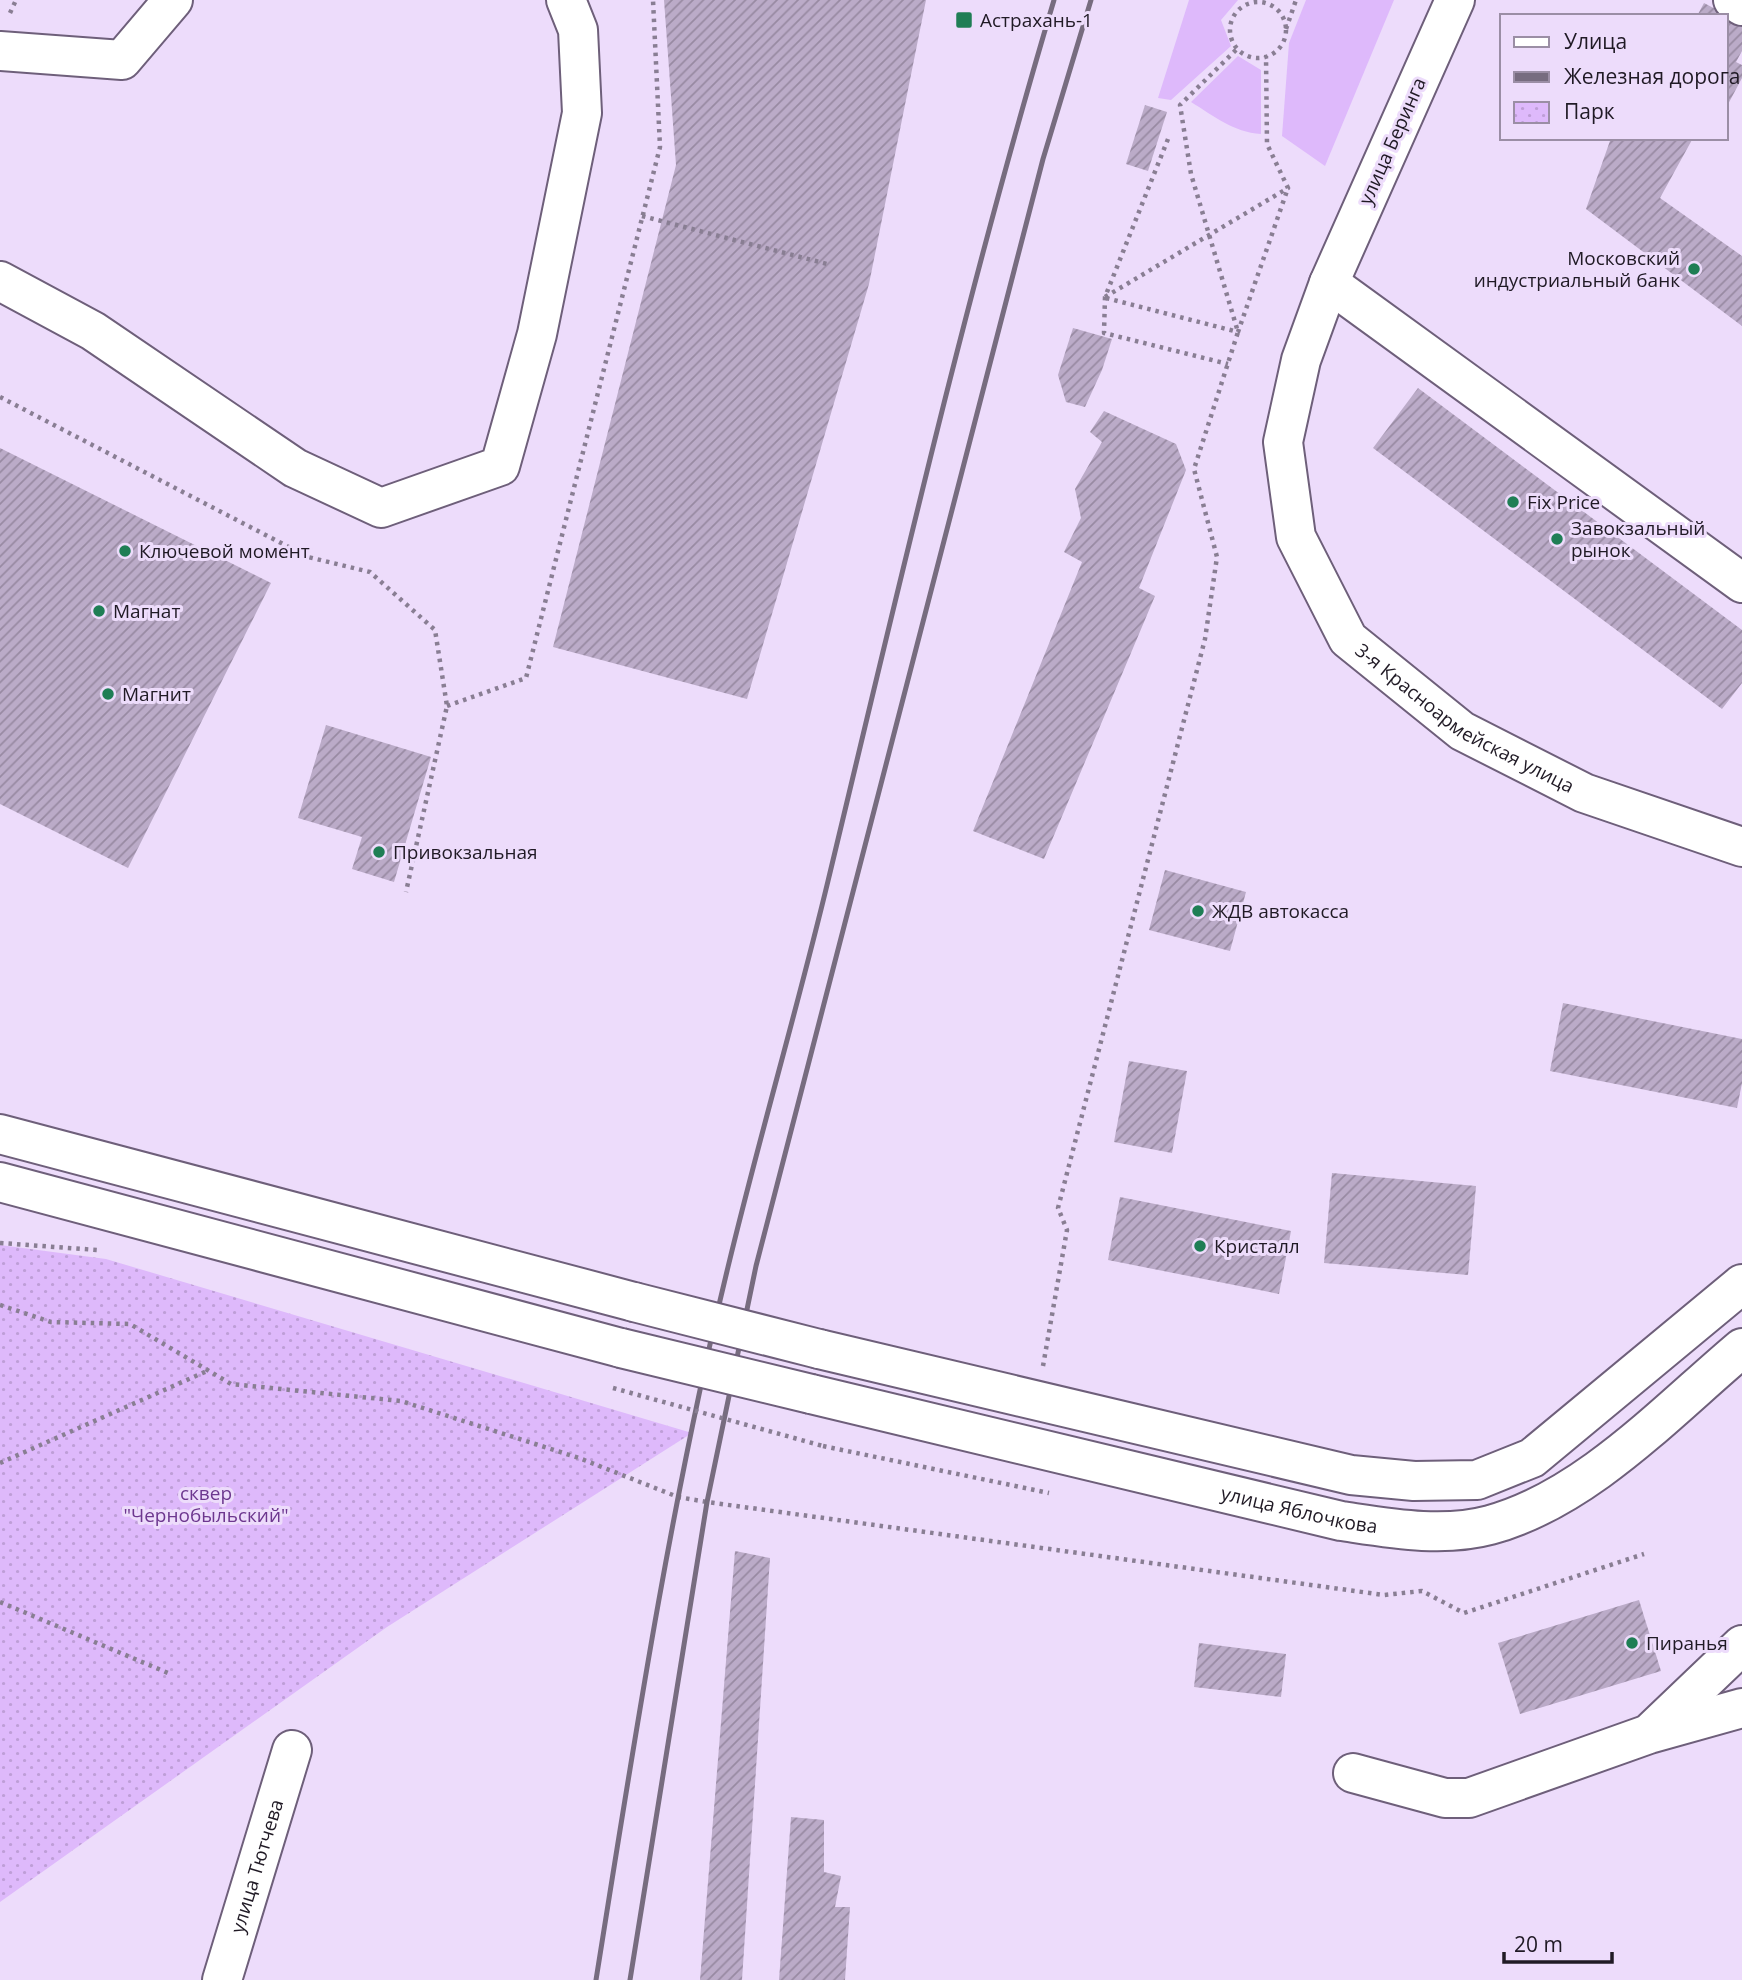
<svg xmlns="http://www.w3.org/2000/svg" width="1742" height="1980" font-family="'Open Sans',sans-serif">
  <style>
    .green { fill: #deb9fb }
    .park { fill: url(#park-dots) }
    .building { fill: url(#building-hatch) }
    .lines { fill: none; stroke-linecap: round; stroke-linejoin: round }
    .minor-casing { stroke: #6e5f7a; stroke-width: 42 }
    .major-casing { stroke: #6e5f7a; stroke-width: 42 }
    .path { stroke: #897e93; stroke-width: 4.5; stroke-dasharray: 3.5 5; stroke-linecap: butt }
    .minor { stroke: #fff; stroke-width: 38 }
    .major { stroke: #fff; stroke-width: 38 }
    .rail { stroke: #776c7f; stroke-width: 5 }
    .major-bridge-casing { stroke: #6e5f7a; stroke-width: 42; stroke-linecap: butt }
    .path-bridge { stroke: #897e93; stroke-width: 4.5; stroke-dasharray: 3.5 5; stroke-linecap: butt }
    .major-bridge { stroke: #fff; stroke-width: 38 }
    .poi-dot { fill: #1f7e55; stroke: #eddcfb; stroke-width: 2.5 }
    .labels { text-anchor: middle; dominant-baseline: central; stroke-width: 6; stroke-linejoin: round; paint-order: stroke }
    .poi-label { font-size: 19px; fill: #201a25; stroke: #eddcfb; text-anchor: start }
    .street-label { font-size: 19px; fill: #201a25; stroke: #eddcfb }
    .park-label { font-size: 19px; fill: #6d378f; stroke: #eddcfb }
  </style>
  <defs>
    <pattern id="park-dots" width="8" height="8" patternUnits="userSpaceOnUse" patternTransform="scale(1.75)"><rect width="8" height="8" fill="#deb9fb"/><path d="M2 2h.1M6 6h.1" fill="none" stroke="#be9ed7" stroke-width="1.8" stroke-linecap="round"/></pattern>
    <pattern id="building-hatch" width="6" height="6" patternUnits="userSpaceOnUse" patternTransform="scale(1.75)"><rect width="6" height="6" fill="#bbabc8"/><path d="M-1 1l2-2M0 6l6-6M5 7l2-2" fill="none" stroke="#988aa2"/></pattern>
  </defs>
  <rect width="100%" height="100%" fill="#eddcfb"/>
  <g class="green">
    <polygon points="1189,0 1238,0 1221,20 1231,46 1171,100 1158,98"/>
    <polygon points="1306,0 1394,0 1325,166 1282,136 1289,43"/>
    <path d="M1238 56 1261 70V134C1233 132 1214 116 1191 102Z"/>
  </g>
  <polygon class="park" points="0,1245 106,1259 692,1433 387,1627 0,1902"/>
  <g class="building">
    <polygon points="664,0 926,0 869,284 747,699 553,647 676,165"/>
    <polygon points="1704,3 1742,23 1742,51 1736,62 1742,65 1742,78 1726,108 1726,16 1697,16"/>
    <polygon points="1145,105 1167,112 1148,171 1126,164"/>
    <polygon points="1611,138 1693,138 1660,198 1742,256 1742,326 1586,209"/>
    <polygon points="1073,328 1112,339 1102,370 1085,407 1066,402 1058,375"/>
    <polygon points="1418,388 1742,630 1742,683 1722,709 1373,448"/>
    <polygon points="1104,411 1176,444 1186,470 1139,588 1155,596 1044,859 973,831 1082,562 1064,552 1081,518 1075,489 1102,442 1090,432"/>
    <polygon points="0,448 271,583 128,868 0,804"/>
    <polygon points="326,725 431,757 394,882 352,869 362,837 298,818"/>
    <polygon points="1165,870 1246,892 1230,951 1149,930"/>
    <polygon points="1563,1003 1742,1039 1742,1083 1737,1108 1550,1071"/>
    <polygon points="1129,1061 1187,1071 1172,1153 1114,1142"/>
    <polygon points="1332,1173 1476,1186 1468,1275 1324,1263"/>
    <polygon points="1120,1197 1291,1231 1279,1294 1108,1260"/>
    <polygon points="735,1551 770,1558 742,1980 700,1980"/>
    <polygon points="1639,1600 1661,1671 1520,1714 1498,1643"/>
    <polygon points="1199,1643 1286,1654 1281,1697 1194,1687"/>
    <polygon points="791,1817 824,1820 824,1872 841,1876 835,1907 850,1907 845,1980 779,1980"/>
  </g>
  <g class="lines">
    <defs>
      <g id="minor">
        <path id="s1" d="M1455 0 1329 283 1301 360 1283 442 1296 537 1348 639 1462 731 1584 793 1742 847"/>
        <polyline points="1733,0 1742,6"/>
        <polyline points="0,51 122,60 173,0"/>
        <polyline points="0,281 93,331 295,468 381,508 500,466 537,334 582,113 578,30 566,0"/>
        <polyline points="1329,283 1742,583"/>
        <polyline points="1653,1730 1742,1645"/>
        <polyline points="1353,1773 1445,1798 1469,1798 1649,1734 1742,1708"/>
        <path id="s2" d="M222 1980 292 1750"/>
      </g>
      <g id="major">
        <polyline points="0,1134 634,1302"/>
        <polyline points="0,1182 621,1348"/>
        <polyline points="819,1349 1351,1475 1414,1481 1477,1480 1532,1458 1742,1284"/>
        <path id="s3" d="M811 1394 1341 1521C1389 1528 1442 1538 1490 1525 1586 1499 1667 1411 1742 1348"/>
      </g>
    </defs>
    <use href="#minor" class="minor-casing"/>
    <use href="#major" class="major-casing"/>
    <g class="path">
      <circle cx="1258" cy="30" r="28"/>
      <polyline points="10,13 16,0"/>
      <polyline points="1286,29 1296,0"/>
      <polyline points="1168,139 1105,297 1104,333 1228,364"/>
      <polyline points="642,216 831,265"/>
      <polyline points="1105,297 1288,188 1267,144 1266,56"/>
      <polyline points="1106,298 1238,332 1288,188"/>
      <polyline points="0,397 308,557 370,572 435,630 447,706 406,892"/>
      <polyline points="447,706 526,678 660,147 653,0"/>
      <polyline points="0,1243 97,1250"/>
      <polyline points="0,1305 51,1322 130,1324 231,1384 401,1401 579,1458 678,1497 707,1502 1384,1595 1422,1591 1464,1613 1644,1554"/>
      <polyline points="1043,1366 1067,1230 1058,1208 1205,639 1217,557 1194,469 1238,332 1191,174 1180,105 1238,48"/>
      <polyline points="823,1446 1049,1493"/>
      <polyline points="0,1463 207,1371"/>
      <polyline points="0,1602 168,1673"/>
    </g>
    <use href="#minor" class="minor"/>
    <use href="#major" class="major"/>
    <g class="rail">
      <path d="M596 1980C634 1742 671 1502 728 1267 759 1138 797 1010 828 881 899 586 967 291 1054 0"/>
      <polyline points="630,1980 707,1502 756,1266 1043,159 1091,0"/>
    </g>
    <defs>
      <g id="major-bridge">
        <polyline points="634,1302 819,1349"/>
        <polyline points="621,1348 811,1394"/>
      </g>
    </defs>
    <use href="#major-bridge" class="major-bridge-casing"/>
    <polyline class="path-bridge" points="613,1388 823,1446"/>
    <use href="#major-bridge" class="major-bridge"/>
  </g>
  <g class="poi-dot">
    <rect x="955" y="11" width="18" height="18" rx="3.5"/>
    <circle cx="1694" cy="269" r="7"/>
    <circle cx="1513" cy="502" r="7"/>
    <circle cx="1557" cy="539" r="7"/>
    <circle cx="125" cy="551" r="7"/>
    <circle cx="99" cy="611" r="7"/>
    <circle cx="108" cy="694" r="7"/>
    <circle cx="379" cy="852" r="7"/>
    <circle cx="1198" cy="911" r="7"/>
    <circle cx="1200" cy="1246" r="7"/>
    <circle cx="1632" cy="1643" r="7"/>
  </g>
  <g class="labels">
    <g class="poi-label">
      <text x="980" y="20">Астрахань-1</text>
      <text x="1680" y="258" text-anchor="end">Московский<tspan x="1680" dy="22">индустриальный банк</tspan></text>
      <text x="1527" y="502">Fix Price</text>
      <text x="1571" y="528">Завокзальный<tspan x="1571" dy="22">рынок</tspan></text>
      <text x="139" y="551">Ключевой момент</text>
      <text x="113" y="611">Магнат</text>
      <text x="122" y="694">Магнит</text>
      <text x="393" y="852">Привокзальная</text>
      <text x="1212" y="911">ЖДВ автокасса</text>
      <text x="1214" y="1246">Кристалл</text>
      <text x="1646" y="1643">Пиранья</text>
    </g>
    <g class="street-label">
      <text transform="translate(1392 141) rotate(-66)">улица Беринга</text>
      <text stroke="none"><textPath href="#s1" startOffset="828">3-я Красноармейская улица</textPath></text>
      <text stroke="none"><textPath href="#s3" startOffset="502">улица Яблочкова</textPath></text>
      <text stroke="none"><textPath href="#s2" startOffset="119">улица Тютчева</textPath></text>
    </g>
    <g class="park-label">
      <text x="206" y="1493">сквер<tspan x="206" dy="22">"Чернобыльский"</tspan></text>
    </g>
  </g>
  <rect x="1500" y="14" width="228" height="126" fill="#eddcfb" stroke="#9b8ea5" stroke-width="2"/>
  <rect x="1514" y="37" width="35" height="10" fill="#ffffff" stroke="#9b8ea5" stroke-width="2"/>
  <text x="1564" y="49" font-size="21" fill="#201a25">Улица</text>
  <rect x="1514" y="72" width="35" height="10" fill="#776c7f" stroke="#9b8ea5" stroke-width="2"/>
  <text x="1564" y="84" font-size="21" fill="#201a25">Железная дорога</text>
  <rect x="1514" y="102" width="35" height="21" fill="url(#park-dots)" stroke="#9b8ea5" stroke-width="2"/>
  <text x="1564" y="119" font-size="21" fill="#201a25">Парк</text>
  <path d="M1504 1952v10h108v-10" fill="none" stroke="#201a25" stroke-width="3.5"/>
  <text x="1514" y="1952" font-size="21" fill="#201a25" stroke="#eddcfb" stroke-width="5" paint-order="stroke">20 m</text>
</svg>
